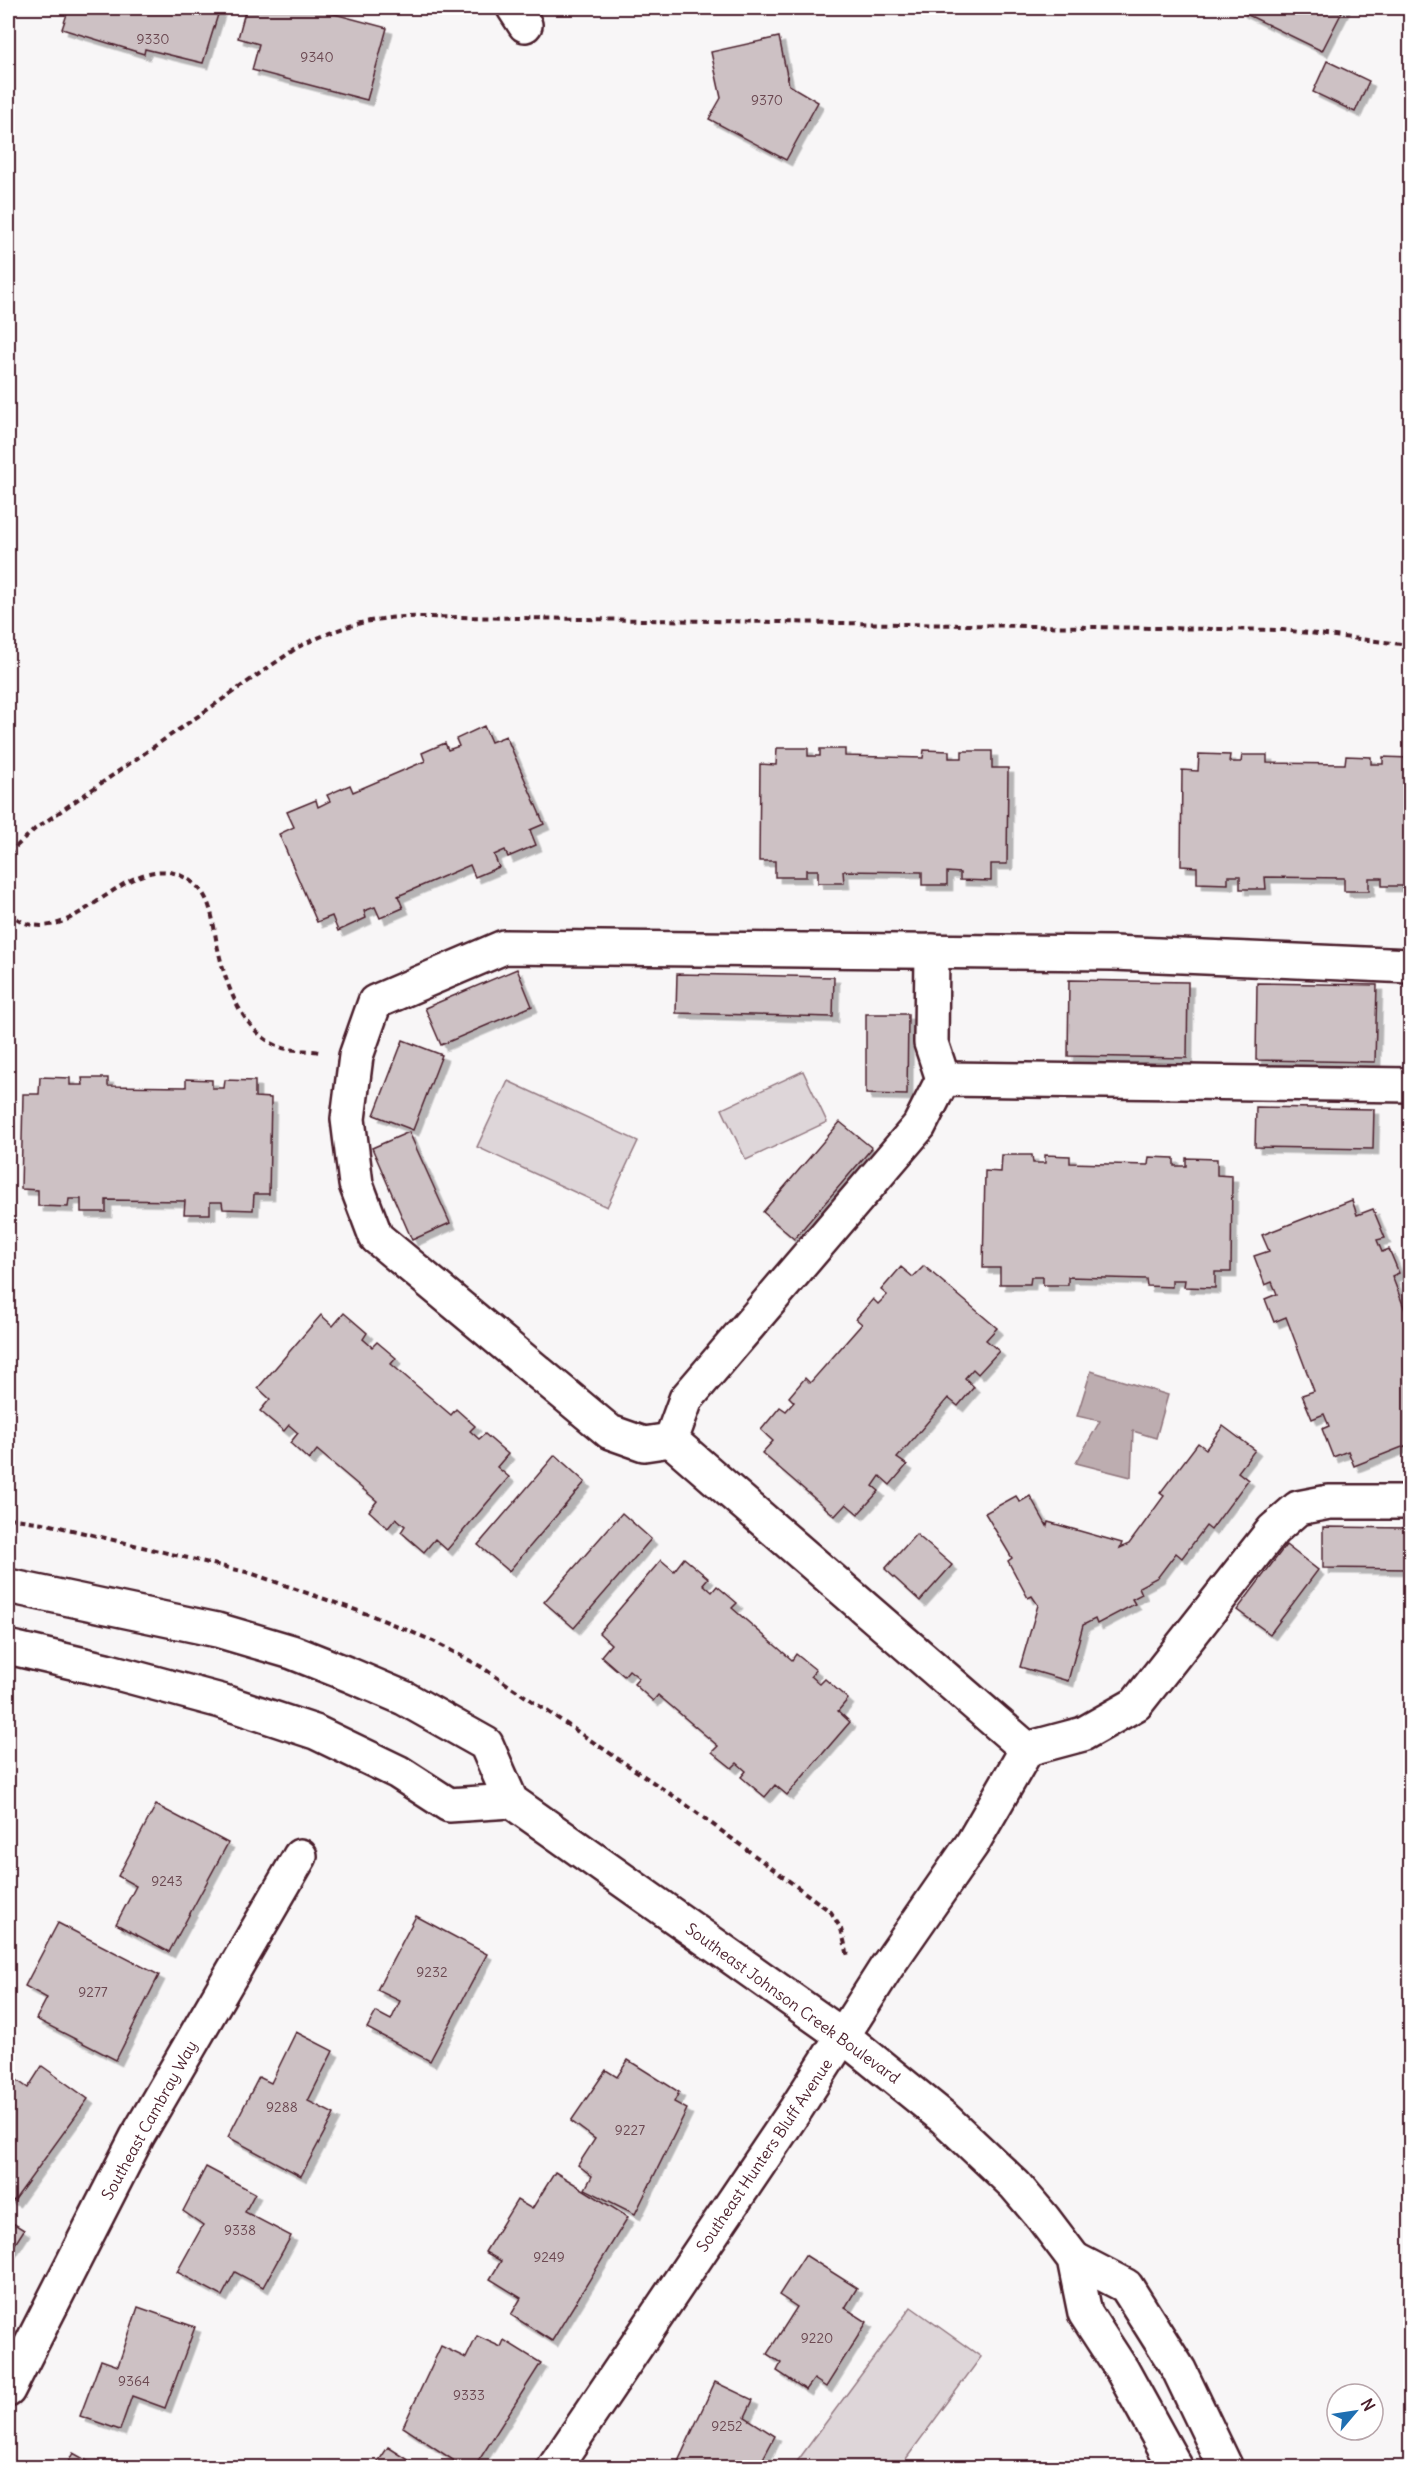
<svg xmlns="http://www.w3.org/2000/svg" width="1418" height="2475" font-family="Delius,sans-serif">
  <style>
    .green { fill: #ded6d9; stroke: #947a82; stroke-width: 1.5 }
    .water { fill: #bdadb0; stroke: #8f747b; stroke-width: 1.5 }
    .building { fill: #cdc1c4; stroke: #4a1f2b; stroke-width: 1.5; filter: url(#shadow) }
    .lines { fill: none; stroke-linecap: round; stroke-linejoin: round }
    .minor-casing { stroke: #4a1f2b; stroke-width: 38 }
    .path { stroke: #4a1f2b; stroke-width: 4; stroke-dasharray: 6 4.5; stroke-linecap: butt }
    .minor { stroke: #fff; stroke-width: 33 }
    .labels { text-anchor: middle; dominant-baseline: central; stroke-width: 6; stroke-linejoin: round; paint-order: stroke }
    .number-label { font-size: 14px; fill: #6b4851 }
    .street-label { font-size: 16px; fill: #4a1f2b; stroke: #fff }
  </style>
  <defs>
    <filter id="shadow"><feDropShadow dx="5.5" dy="5.5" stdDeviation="0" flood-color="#0004"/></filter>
  </defs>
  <rect width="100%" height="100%" fill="#f8f6f7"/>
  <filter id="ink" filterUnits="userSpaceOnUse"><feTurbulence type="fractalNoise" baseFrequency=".0167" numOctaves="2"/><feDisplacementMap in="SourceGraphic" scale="12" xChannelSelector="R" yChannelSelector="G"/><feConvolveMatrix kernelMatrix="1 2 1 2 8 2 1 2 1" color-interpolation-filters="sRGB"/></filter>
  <g filter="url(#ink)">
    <g class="green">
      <polygon points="803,1071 827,1122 746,1160 722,1109"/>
      <polygon points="508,1081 638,1141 607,1207 477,1147"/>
      <polygon points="911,2307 981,2357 900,2467 793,2467"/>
    </g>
    <polygon class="water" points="1091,1371 1168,1395 1156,1438 1133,1431 1131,1477 1076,1463 1100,1421 1077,1416"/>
    <g class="building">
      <polygon points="69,8 220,8 203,63 145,49 144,54 62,29"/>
      <polygon points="246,8 312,8 387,28 367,100 252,70 259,44 238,38"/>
      <polygon points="1241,8 1344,8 1322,51 1240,11"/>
      <polygon points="779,37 789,85 818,102 786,160 709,119 721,98 711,52"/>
      <polygon points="1327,61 1369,81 1355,112 1313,92"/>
      <polygon points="484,726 491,742 506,736 544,824 530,830 536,845 508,857 505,850 494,855 499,867 475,877 470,865 398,896 403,908 380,918 375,907 364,911 366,918 338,931 332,916 317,922 279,834 294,827 287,812 316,800 318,807 330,801 327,795 350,785 353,792 425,761 422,753 445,743 448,750 459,746 456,739"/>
      <polygon points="777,748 808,748 808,756 820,756 820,749 845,749 845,756 923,758 924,750 949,751 949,758 962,758 962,751 992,751 992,768 1008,768 1007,864 991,864 991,881 960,880 960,873 947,872 947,885 922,885 922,872 843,871 844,883 818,883 818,870 806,870 806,877 775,877 775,861 759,861 760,764 776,765"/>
      <polygon points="1199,754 1230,755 1229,762 1241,762 1242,755 1267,755 1267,763 1345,764 1346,756 1371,757 1371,764 1383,764 1383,757 1410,758 1410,886 1382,886 1382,878 1369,878 1369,891 1344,891 1344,878 1265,877 1266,889 1240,889 1240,876 1228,876 1228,884 1197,883 1197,867 1181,866 1182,770 1198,771"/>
      <polygon points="517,969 532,1006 441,1045 425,1008"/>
      <polygon points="677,974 834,977 833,1017 676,1013"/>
      <polygon points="1069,980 1188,982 1187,1058 1068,1056"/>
      <polygon points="1257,983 1377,985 1375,1062 1256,1060"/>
      <polygon points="866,1014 908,1014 907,1095 866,1094"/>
      <polygon points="403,1040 442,1055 413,1130 374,1115"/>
      <polygon points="40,1077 70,1078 70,1085 83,1085 82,1078 108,1078 108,1086 186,1087 186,1079 212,1080 212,1088 224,1088 225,1080 255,1081 255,1097 271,1098 269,1194 254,1194 253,1210 223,1209 222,1202 210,1202 210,1214 184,1214 185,1201 106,1200 106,1212 81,1212 81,1199 69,1199 68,1207 38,1206 38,1190 21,1189 23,1094 39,1094"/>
      <polygon points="1256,1107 1374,1109 1373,1149 1255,1147"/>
      <polygon points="840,1122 872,1148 794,1239 763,1212"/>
      <polygon points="409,1132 450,1223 412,1240 372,1148"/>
      <polygon points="1002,1155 1032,1155 1033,1163 1045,1163 1045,1155 1070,1156 1070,1163 1148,1165 1149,1157 1174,1158 1174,1166 1186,1166 1186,1158 1217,1159 1217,1175 1232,1176 1231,1272 1215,1272 1215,1288 1184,1287 1185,1280 1172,1280 1172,1287 1147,1286 1146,1279 1068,1277 1068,1285 1043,1285 1043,1277 1031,1277 1030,1284 1000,1284 1000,1268 983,1268 985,1171 1001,1172"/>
      <polygon points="1352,1200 1357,1215 1373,1209 1385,1238 1377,1240 1382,1252 1389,1249 1399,1273 1392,1276 1410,1323 1410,1444 1354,1466 1348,1451 1333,1457 1322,1429 1329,1426 1324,1414 1312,1419 1302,1395 1314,1391 1286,1317 1274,1322 1265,1299 1277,1294 1272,1282 1265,1285 1254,1256 1269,1251 1262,1235"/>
      <polygon points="924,1266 997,1328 986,1340 999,1351 978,1374 973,1369 965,1378 974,1387 958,1406 948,1398 897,1458 907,1465 890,1485 880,1476 873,1486 879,1491 858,1514 846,1504 835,1516 762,1453 773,1441 761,1430 780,1407 786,1411 794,1402 789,1397 805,1378 810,1383 862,1324 856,1319 873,1299 878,1304 887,1295 881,1290 901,1267 913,1277"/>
      <polygon points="344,1313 367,1333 363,1339 372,1347 377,1342 396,1358 391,1364 451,1415 456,1409 475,1426 470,1431 479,1439 485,1434 508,1454 497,1467 509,1477 447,1550 435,1539 424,1552 401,1532 405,1526 396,1518 388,1528 369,1511 377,1501 317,1450 309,1460 290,1443 298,1433 289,1425 284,1431 260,1411 270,1399 258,1388 321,1315 333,1326"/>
      <polygon points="1223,1426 1255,1450 1238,1472 1248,1480 1211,1530 1206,1526 1182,1558 1176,1553 1158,1577 1139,1587 1142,1594 1132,1599 1135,1604 1097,1624 1095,1619 1083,1625 1068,1681 1020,1667 1038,1605 1032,1596 1028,1598 1008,1561 1012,1558 985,1513 1016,1496 1020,1502 1030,1496 1047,1526 1048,1522 1122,1543 1120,1548 1129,1544 1164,1496 1160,1493 1198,1443 1206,1449"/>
      <polygon points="555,1455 585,1482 509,1571 478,1545"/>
      <polygon points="622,1513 651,1539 574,1628 544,1602"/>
      <polygon points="1323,1527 1410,1528 1410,1569 1323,1568"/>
      <polygon points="916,1534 952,1565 920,1601 885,1569"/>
      <polygon points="1286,1545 1318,1570 1270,1634 1237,1610"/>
      <polygon points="684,1558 708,1578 703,1584 712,1592 717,1586 737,1603 732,1608 792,1660 796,1654 816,1670 811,1676 820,1684 825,1679 848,1699 838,1711 850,1722 787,1795 775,1785 765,1797 741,1777 746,1771 737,1763 732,1768 712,1752 718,1746 658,1695 653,1701 634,1684 639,1678 629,1670 624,1676 601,1656 611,1644 599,1633 661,1560 674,1571"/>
      <polygon points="156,1805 228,1843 169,1952 116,1924 136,1886 118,1876"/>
      <polygon points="416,1916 487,1954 430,2061 367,2028 376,2012 391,2020 400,2001 377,1990"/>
      <polygon points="58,1923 159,1975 116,2060 36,2019 47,1998 25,1986"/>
      <polygon points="296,2032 333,2051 308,2101 334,2114 301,2176 228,2137 259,2077 271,2083"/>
      <polygon points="628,2060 679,2092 674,2102 687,2109 635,2214 585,2189 592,2176 578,2165 595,2139 571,2121 606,2070 617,2077"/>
      <polygon points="42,2066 88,2099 14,2201 8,2198 8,2074 28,2088"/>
      <polygon points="206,2167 255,2193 245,2212 291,2236 263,2287 235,2272 222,2296 177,2272 203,2225 183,2211"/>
      <polygon points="555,2172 628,2217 552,2341 511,2315 521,2298 490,2279 501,2261 485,2252 517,2200 532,2209"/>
      <polygon points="8,2220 24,2230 8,2255"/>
      <polygon points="805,2255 857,2288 845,2308 867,2322 826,2387 814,2379 806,2390 777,2371 781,2363 767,2354 797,2307 779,2295"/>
      <polygon points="138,2307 195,2327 165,2408 132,2396 120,2430 80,2416 101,2360 118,2366"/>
      <polygon points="477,2336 501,2347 504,2340 541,2363 474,2468 465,2468 403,2427 441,2346 466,2358"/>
      <polygon points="715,2382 753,2400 745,2417 775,2436 758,2468 675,2468"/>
      <polygon points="388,2447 421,2468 374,2468"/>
      <polygon points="73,2453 100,2468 65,2468"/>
    </g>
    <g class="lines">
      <defs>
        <g id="minor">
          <polyline points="514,8 525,25"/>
          <polyline points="932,951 931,1043 943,1079"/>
          <polyline points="671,1440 644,1444 610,1432 376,1237 356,1184 348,1119 356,1056 375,1002 504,947 1113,953 1410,966"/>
          <polyline points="8,1586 217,1630 292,1652 350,1675 404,1698 486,1744 511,1801 843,2036 944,2118 1015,2185 1043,2218 1074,2259 1085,2313 1122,2370 1176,2468"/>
          <polyline points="8,1647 106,1670 221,1701 315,1732 398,1772 449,1805 511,1801"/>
          <polyline points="1027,1749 671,1440 686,1399 919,1126 943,1079 1410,1085"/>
          <polyline points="1027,1749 1083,1734 1136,1704 1273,1530 1298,1508 1329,1502 1410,1502"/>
          <polyline points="1074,2259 1126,2286 1179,2370 1226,2468"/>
          <polyline points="8,2390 137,2137 300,1856"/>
          <polyline points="554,2468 796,2109 886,1968 972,1844 1027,1749"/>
        </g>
      </defs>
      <use href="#minor" class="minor-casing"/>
      <g class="path">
        <path d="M8 854 35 829 298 647C325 634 352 623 382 619 406 615 432 618 457 617L1283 630 1410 645"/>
        <path d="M8 912C71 967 125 838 189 880 215 896 212 927 219 953 227 989 245 1036 283 1048 294 1051 308 1050 320 1052"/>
        <polyline points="8,1518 43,1523 250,1573 373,1616 433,1641 480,1666 681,1801 831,1912 841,1929 848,1956"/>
      </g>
      <use href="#minor" class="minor"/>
    </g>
  </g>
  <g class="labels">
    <g class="number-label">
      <text x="153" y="39">9330</text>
      <text x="317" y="57">9340</text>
      <text x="767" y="100">9370</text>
      <text x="167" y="1881">9243</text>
      <text x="432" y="1972">9232</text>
      <text x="93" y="1992">9277</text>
      <text x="282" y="2107">9288</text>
      <text x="630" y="2130">9227</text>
      <text x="240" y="2230">9338</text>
      <text x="549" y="2257">9249</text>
      <text x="817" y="2338">9220</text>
      <text x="134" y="2381">9364</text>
      <text x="469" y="2395">9333</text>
      <text x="727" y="2426">9252</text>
    </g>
    <g class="street-label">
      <text transform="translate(793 2003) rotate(36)">Southeast Johnson Creek Boulevard</text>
      <text transform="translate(149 2120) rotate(-61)">Southeast Cambray Way</text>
      <text transform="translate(764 2155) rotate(-56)">Southeast Hunters Bluff Avenue</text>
    </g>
  </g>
  <rect width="1418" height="2475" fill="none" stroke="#fff" stroke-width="30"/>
  <rect x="15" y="15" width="1388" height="2445" fill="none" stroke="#4a1f2b" stroke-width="2" filter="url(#ink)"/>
  <g transform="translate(1355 2412) rotate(61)"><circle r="28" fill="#ffffff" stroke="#b7a5aa" stroke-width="1.5"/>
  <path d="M0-4.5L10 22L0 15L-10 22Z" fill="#1f6fb2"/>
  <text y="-9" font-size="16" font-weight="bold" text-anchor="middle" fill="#4a1f2b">N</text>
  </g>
</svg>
